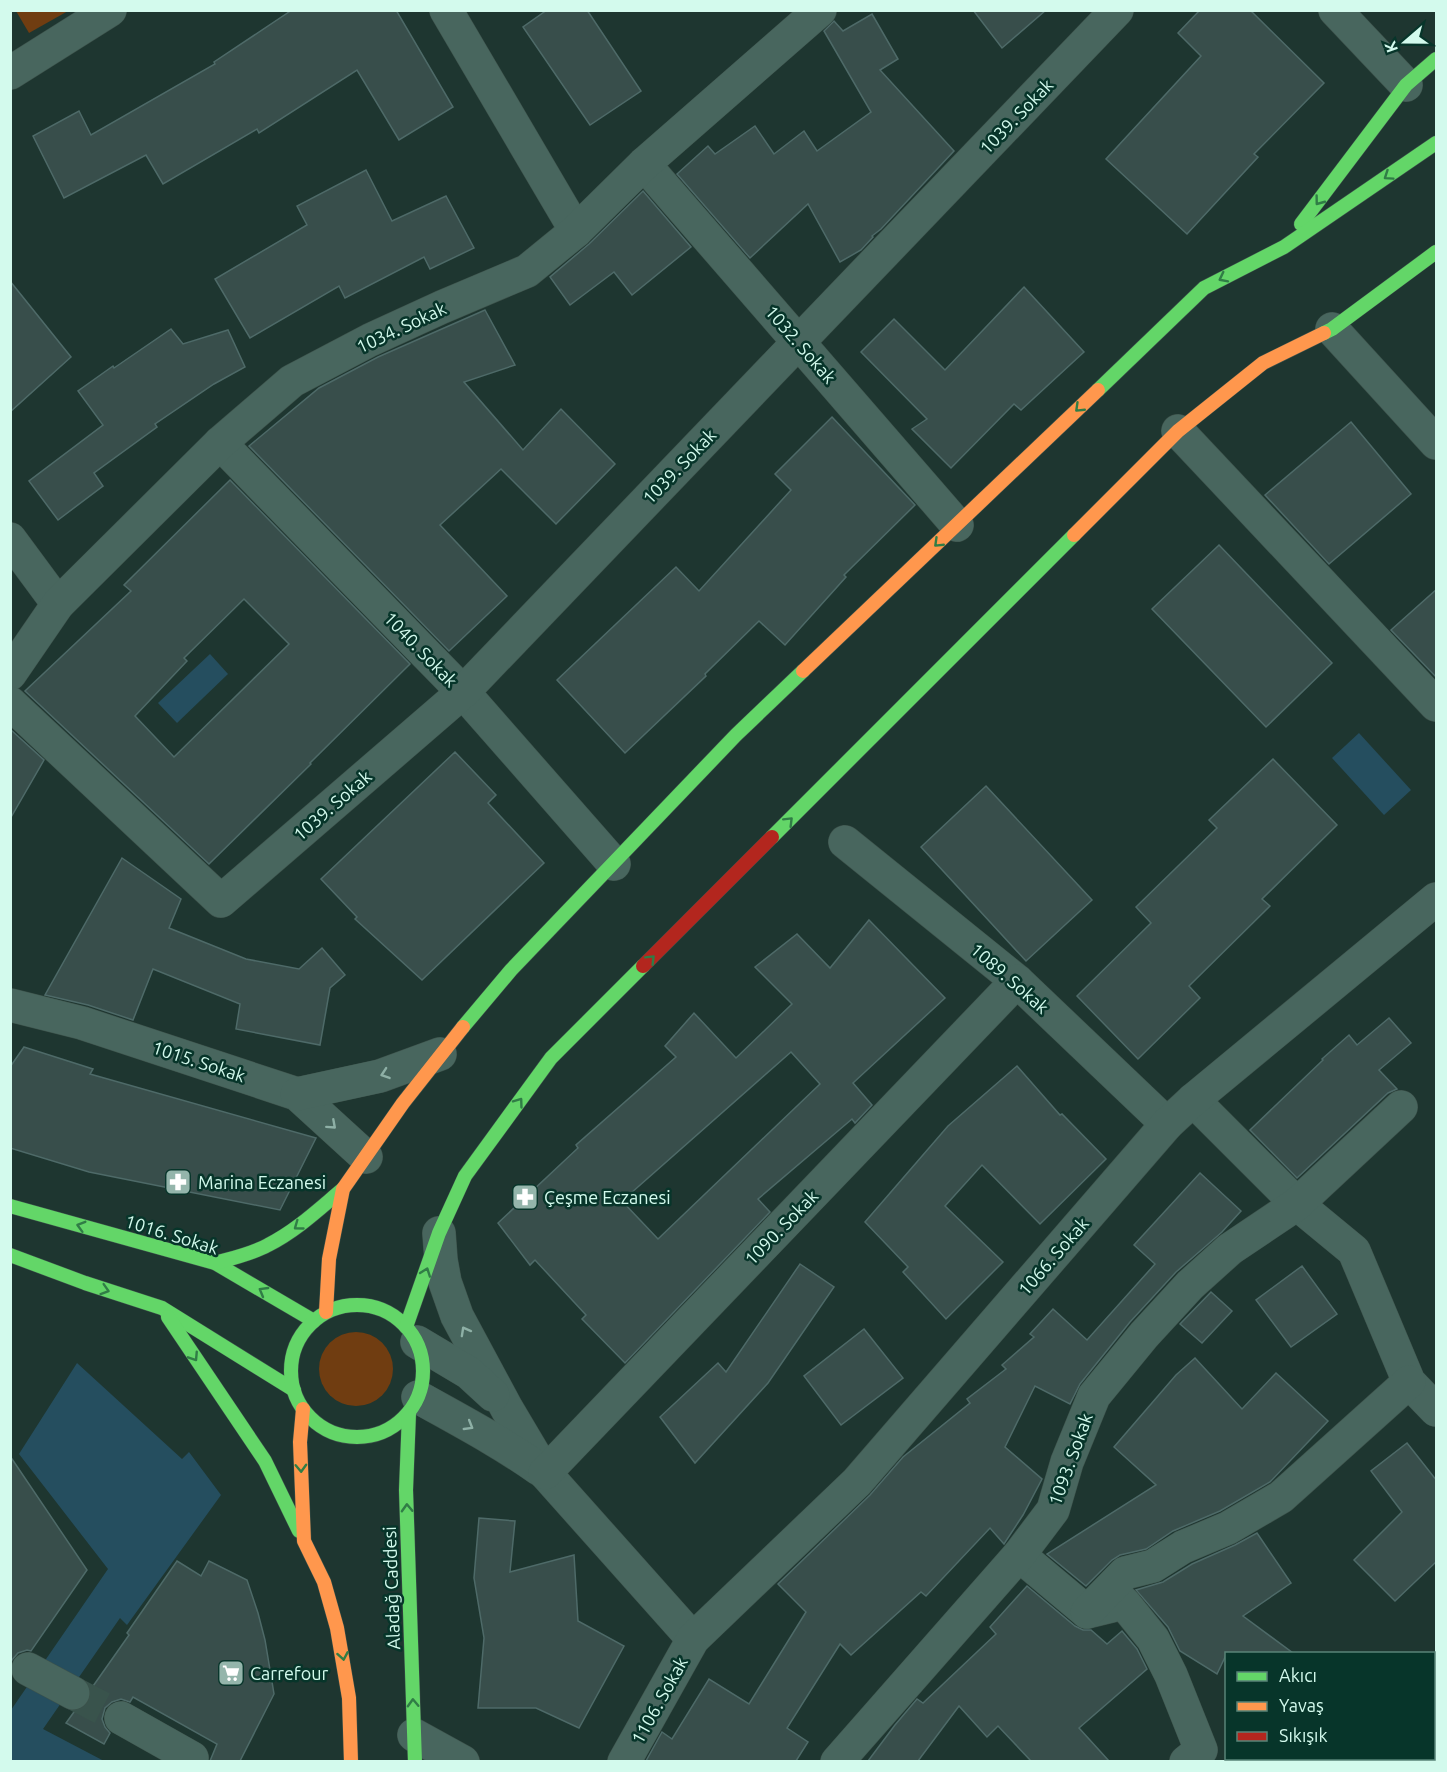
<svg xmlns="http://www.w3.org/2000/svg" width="1447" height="1772" font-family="Ubuntu,sans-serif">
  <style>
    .green { fill: #703d11 }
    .water { fill: #254e5f }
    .building { fill: #384e4b; stroke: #4e6a68; stroke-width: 1.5; fill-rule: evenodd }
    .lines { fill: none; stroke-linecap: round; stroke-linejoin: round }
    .street-tunnel { stroke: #39534c; stroke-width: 33; stroke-dasharray: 33 16; stroke-linecap: butt }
    .street-casing { stroke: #3d524b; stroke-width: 34 }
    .fast-casing { stroke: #3d524b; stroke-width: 15 }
    .slow-casing { stroke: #3d524b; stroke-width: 15 }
    .jam-casing { stroke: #3d524b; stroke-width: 15 }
    .street { stroke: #48665e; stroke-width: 33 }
    .fast { stroke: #63d668; stroke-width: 14 }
    .slow { stroke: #ff974d; stroke-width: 14 }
    .jam { stroke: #b3261e; stroke-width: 14 }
    .oneway { stroke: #307d46 }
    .oneway2 { stroke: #8eb0a6 }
    .labels { text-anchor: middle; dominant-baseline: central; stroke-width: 5; stroke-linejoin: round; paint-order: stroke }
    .street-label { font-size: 18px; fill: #d3faed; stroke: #07352a }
    .poi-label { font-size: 18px; fill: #d3faed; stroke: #07352a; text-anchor: start }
  </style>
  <rect width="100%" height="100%" fill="#1e3630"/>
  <g class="green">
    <polygon points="16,11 68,11 29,33"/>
    <circle cx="356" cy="1369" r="37"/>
  </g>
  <g class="water">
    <polygon points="210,654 228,674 177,723 158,703"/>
    <polygon points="1359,733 1411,790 1384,815 1332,758"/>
    <polygon points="77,1363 182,1459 189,1452 221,1495 127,1625 120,1618 43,1729 104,1761 11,1762 11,1710 108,1569 19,1454"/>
  </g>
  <g class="building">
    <polygon points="292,10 396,10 453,107 399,140 357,70 259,133 257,129 163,184 146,155 64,198 33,136 79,111 91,135 215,64 214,62"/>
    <polygon points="547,10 587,10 641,91 590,125 523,27"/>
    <polygon points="973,10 1046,10 1002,48"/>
    <polygon points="1200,10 1250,10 1324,83 1254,154 1258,157 1187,234 1106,159 1201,56 1178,33"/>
    <polygon points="872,14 898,59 880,70 954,151 881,229 872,236 873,237 861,250 840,262 808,204 750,258 677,174 708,146 715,154 755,126 774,154 804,131 817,151 871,112 824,31 834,21 843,31"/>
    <polygon points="366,170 392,221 446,196 474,248 430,269 424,257 345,298 339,286 250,338 215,279 307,225 297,206"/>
    <polygon points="643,191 691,247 632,295 614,272 570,305 550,277 589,244"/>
    <polygon points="10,281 71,357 10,412"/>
    <polygon points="1024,287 1084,352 1021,410 1014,404 951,468 912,429 927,419 861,352 894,319 945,370"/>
    <polygon points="485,310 515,365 464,382 523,450 561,409 615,464 556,524 501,469 440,525 507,596 449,651 249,446 319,388 378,357"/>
    <polygon points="171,329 183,344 228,330 245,367 214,384 155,424 157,427 94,473 103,486 58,520 29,481 103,425 78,391 113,366 114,368"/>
    <polygon points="832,417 915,505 844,575 846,577 785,645 759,621 705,674 706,676 625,753 557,680 676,567 699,591 791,490 775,474"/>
    <polygon points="1351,422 1411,494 1329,564 1265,495"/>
    <path d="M230 480 410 664 310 763 311 764 209 864 25 691 131 591 124 585ZM244 599 289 644 174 757 135 716 187 661 184 658Z"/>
    <polygon points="1219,545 1332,663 1266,727 1152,609"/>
    <polygon points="1437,589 1437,678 1391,630"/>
    <polygon points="10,729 44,760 10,819"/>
    <polygon points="455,752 496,795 488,803 544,863 422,980 355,919 357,917 321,879"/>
    <polygon points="1273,759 1337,825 1262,899 1270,906 1189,986 1200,998 1138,1059 1077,996 1151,923 1136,907 1217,828 1209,820"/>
    <polygon points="986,786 1092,900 1026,961 921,847"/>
    <polygon points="122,858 181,899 169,928 246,959 299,969 322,948 345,975 330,988 320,1045 236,1029 240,1004 153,969 133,1020 88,1005 45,995"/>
    <path d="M869 920 945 998 853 1083 872 1105 855 1123 852 1119 758 1199 770 1212 625 1363 582 1319 586 1315 535 1260 530 1265 498 1223 578 1148 576 1145 676 1057 665 1046 694 1013 736 1058 792 1004 755 967 797 934 830 968ZM791 1052 820 1084 658 1239 622 1201Z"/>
    <polygon points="1389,1018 1411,1043 1379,1070 1397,1089 1388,1093 1297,1178 1250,1130 1323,1060 1322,1059 1349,1035 1357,1045"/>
    <polygon points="24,1047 93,1069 90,1074 316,1138 280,1210 89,1172 10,1148 10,1067"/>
    <polygon points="1017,1066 1060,1115 1062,1114 1106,1159 1040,1224 982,1165 945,1206 1003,1262 946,1319 903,1272 908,1267 865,1222 948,1126"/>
    <polygon points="1200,1173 1241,1211 1222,1232 1176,1272 1130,1322 1080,1384 1070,1404 1035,1386 1005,1447 1042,1479 1023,1515 1004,1544 990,1528 926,1596 921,1592 851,1655 840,1644 787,1728 808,1742 796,1761 646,1761 662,1732 672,1739 709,1679 749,1704 806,1612 778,1584 870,1495 903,1457 970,1403 967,1399 1006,1369 1002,1365 1034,1337 1030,1334 1053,1309 1087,1340 1155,1264 1134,1245"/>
    <polygon points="800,1264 834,1287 768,1383 695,1463 660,1417 718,1363 726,1372"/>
    <polygon points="1302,1266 1337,1314 1291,1347 1256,1300"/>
    <polygon points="1211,1292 1232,1311 1202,1343 1180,1324"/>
    <polygon points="864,1329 903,1378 841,1425 804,1376"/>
    <polygon points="1195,1358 1242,1409 1276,1373 1328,1421 1270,1482 1220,1511 1173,1531 1146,1549 1120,1555 1112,1560 1086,1586 1047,1554 1156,1485 1114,1447 1176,1375"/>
    <polygon points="1407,1443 1437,1481 1437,1561 1395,1601 1354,1560 1402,1512 1371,1471"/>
    <polygon points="10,1456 87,1570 31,1651 27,1650 18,1653 12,1660 10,1664"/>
    <polygon points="479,1518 515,1521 510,1572 574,1555 578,1621 624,1646 579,1728 536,1708 478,1708 484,1638 474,1578"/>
    <polygon points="1257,1533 1291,1583 1243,1616 1293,1653 1227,1653 1217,1674 1180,1651 1168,1627 1136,1590 1163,1582 1192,1564 1235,1545"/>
    <polygon points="177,1561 201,1576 209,1561 247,1580 258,1613 265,1640 274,1694 240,1761 210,1761 217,1744 133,1697 130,1702 121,1699 112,1702 105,1708 102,1719 105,1727 110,1733 104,1744 66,1723 74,1712 83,1709 89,1702 92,1693 91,1689 129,1635 127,1633"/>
    <polygon points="1027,1586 1075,1626 1083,1630 1091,1630 1107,1644 1122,1631 1137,1649 1147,1669 1079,1728 1109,1761 1031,1761 998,1726 987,1737 959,1706 918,1761 868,1761 895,1725 917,1699 923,1703 996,1634 990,1627"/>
  </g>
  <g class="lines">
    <polyline class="street-tunnel" points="73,1693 121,1718"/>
    <defs>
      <g id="street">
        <polyline points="446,10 576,231"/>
        <polyline points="1335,10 1406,85"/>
        <polyline points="10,73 110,10"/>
        <polyline points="644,164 957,525"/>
        <polyline points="1332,329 1436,443"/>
        <polyline points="1178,431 1436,705"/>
        <polyline points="220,443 463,692 614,864"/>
        <polyline points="10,539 58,604"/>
        <polyline points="10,674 58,604 220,443 292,381 370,340 442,307 527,271 576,231 644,164 820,10"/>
        <polyline points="10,703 221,901 463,692 1117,10"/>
        <polyline points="845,842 1017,981 1167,1124"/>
        <polyline points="10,1005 82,1023 297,1094 366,1157"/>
        <polyline points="297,1094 380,1076 440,1054"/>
        <polyline points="1193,1100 1297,1204 1354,1251 1409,1382 1436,1410"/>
        <polyline points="439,1233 441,1260 445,1282 457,1316 507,1409 545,1473 693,1639"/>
        <polyline points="417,1342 469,1373 493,1395"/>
        <path d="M418 1397C459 1420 501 1442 539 1469"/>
        <polyline points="545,1473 1017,981"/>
        <polyline points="1019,1555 1087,1612 1124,1603 1153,1639 1171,1675 1201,1750 1186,1762"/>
        <polyline points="1087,1612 1125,1573 1153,1566 1183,1547 1228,1528 1281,1497 1409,1382"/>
        <polyline points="28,1669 73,1693"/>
        <polyline points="121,1718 192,1758 191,1762"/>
        <polyline points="414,1735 463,1762"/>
        <polyline points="624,1762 693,1639 857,1482 1167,1124 1193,1100 1436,899"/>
        <polyline points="837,1762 1019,1555 1053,1510 1067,1462 1094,1396 1144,1335 1190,1285 1230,1249 1297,1204 1401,1107"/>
      </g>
      <g id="fast">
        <polyline points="1301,224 1406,85 1436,59"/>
        <polyline points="1324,333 1332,329 1436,252"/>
        <polyline points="1098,390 1204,288 1284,247 1436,143"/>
        <polyline points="772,837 1074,535"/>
        <polyline points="463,1027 511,970 736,735 803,671"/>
        <polyline points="10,1206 215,1263 314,1321"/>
        <polyline points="10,1255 85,1283 162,1308 294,1390"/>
        <path d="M215 1263C233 1258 252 1254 268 1245 296 1231 319 1209 343 1189"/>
        <circle cx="357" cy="1371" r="66"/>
        <polyline points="168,1317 265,1461 299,1531"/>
        <polyline points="406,1327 439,1233 465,1176 551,1058 643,966"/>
        <polyline points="409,1413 406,1490 415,1762"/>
      </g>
      <g id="slow">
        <polyline points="1074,535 1178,431 1263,363 1324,333"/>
        <polyline points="803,671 1098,390"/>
        <polyline points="326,1312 329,1259 343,1189 403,1103 463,1027"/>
        <polyline points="303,1409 300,1442 304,1541 324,1582 337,1628 349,1698 351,1762"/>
      </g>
      <polyline id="jam" points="643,966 772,837"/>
    </defs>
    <use href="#street" class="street-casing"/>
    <use href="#fast" class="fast-casing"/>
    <use href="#slow" class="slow-casing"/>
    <use href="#jam" class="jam-casing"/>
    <use href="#street" class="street"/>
    <use href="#fast" class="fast"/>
    <use href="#slow" class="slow"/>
    <use href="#jam" class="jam"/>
  </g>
  <defs><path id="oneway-chevron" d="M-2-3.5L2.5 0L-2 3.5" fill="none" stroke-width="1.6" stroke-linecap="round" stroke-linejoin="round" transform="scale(1.5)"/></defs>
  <g class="oneway">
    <use href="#oneway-chevron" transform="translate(1388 176) rotate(146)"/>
    <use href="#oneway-chevron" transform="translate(1319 201) rotate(127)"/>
    <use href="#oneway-chevron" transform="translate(1223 278) rotate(153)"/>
    <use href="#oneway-chevron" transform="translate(1079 408) rotate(136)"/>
    <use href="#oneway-chevron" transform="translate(938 543) rotate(136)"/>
    <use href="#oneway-chevron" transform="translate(789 821) rotate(-45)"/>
    <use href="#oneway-chevron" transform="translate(651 959) rotate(-45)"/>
    <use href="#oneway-chevron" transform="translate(519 1102) rotate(-54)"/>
    <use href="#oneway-chevron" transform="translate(81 1226) rotate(-164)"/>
    <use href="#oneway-chevron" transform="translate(298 1226) rotate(144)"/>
    <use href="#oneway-chevron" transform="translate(426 1272) rotate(-70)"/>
    <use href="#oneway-chevron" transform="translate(105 1290) rotate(17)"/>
    <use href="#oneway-chevron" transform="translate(263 1291) rotate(-150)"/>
    <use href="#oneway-chevron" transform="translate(194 1357) rotate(57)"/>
    <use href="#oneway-chevron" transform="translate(301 1468) rotate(88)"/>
    <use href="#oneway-chevron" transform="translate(407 1508) rotate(-92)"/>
    <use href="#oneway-chevron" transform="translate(343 1656) rotate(80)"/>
    <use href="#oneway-chevron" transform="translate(413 1703) rotate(-92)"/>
  </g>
  <g class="oneway2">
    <use href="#oneway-chevron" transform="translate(385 1074) rotate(161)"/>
    <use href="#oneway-chevron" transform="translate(332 1125) rotate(42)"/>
    <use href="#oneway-chevron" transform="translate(465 1331) rotate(-119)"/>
    <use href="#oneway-chevron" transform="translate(469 1426) rotate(31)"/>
  </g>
  <defs>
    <symbol id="pharmacy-square" viewBox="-11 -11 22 22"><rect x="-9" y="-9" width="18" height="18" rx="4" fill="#94b5ab" stroke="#07352a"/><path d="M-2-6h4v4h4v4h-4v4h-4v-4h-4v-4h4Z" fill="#fff"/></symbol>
    <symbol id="supermarket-square" viewBox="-11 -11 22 22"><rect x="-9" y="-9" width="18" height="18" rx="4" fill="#94b5ab" stroke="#07352a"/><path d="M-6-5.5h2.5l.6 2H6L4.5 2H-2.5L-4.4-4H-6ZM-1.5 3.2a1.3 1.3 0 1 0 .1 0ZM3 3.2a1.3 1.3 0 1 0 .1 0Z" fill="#fff"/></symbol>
  </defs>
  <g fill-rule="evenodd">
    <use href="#pharmacy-square" x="163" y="1167" width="30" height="30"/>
    <use href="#pharmacy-square" x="510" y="1182" width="30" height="30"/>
    <use href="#supermarket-square" x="216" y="1658" width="30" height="30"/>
  </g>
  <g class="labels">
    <g class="street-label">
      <text transform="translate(1016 116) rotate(-46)">1039. Sokak</text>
      <text transform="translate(401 327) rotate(-25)">1034. Sokak</text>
      <text transform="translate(801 344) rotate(49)">1032. Sokak</text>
      <text transform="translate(679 466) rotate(-46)">1039. Sokak</text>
      <text transform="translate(421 649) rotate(46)">1040. Sokak</text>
      <text transform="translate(332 805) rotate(-41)">1039. Sokak</text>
      <text transform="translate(1010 978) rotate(41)">1089. Sokak</text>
      <text transform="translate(199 1061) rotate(18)">1015. Sokak</text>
      <text transform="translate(781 1227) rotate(-46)">1090. Sokak</text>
      <text transform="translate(172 1234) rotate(17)">1016. Sokak</text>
      <text transform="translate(1053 1256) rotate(-49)">1066. Sokak</text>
      <text transform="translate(1070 1459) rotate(-70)">1093. Sokak</text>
      <text transform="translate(391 1588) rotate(-92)">Aladağ Caddesi</text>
      <text transform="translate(659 1700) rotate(-61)">1106. Sokak</text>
    </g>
    <g class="poi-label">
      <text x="198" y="1182">Marina Eczanesi</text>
      <text x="544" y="1197">Çeşme Eczanesi</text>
      <text x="250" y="1673">Carrefour</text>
    </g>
  </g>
  <rect width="1447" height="1772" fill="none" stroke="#d3faed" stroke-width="24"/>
  <rect x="1225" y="1652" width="210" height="108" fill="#07352a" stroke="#598478" stroke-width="1.5"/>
  <rect x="1237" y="1672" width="30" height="9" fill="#63d668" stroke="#598478" stroke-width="1.5"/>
  <text x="1279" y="1682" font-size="18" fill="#d3faed">Akıcı</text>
  <rect x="1237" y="1702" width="30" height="9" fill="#ff974d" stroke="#598478" stroke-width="1.5"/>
  <text x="1279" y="1712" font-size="18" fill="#d3faed">Yavaş</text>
  <rect x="1237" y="1732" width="30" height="9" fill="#b3261e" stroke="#598478" stroke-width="1.5"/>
  <text x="1279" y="1742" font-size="18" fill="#d3faed">Sıkışık</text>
  <g transform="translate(1405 42) rotate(250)" stroke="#07352a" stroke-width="4.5" paint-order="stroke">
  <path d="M0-4.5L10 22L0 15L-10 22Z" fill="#d3faed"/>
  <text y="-9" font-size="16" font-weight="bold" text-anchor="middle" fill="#d3faed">K</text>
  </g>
</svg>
